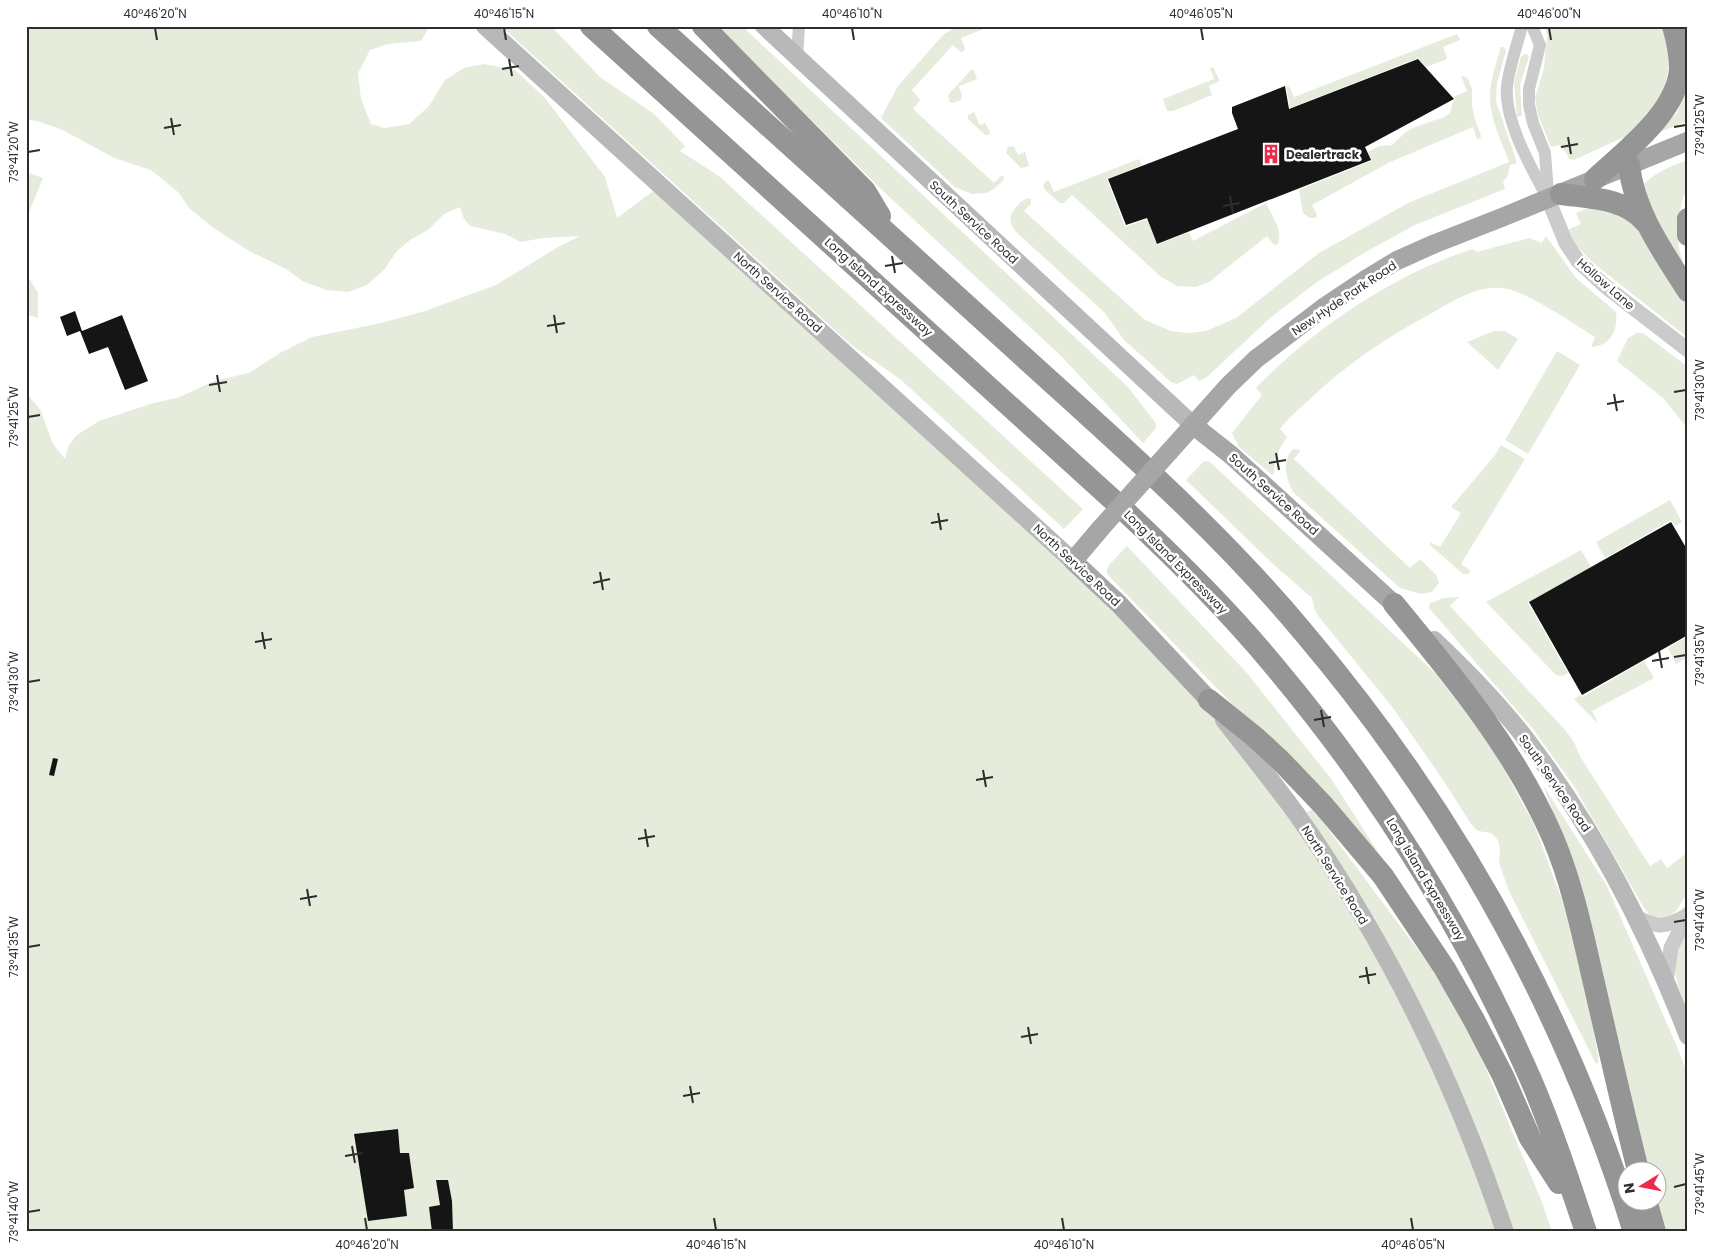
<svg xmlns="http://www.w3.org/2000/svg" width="1714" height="1258" font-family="Poppins,sans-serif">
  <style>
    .green { fill: #e6ecdc }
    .building { fill: #151515 }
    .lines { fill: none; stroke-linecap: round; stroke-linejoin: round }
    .minor { stroke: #cbcbcb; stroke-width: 12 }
    .tertiary { stroke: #cbcbcb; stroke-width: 15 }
    .secondary { stroke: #b8b8b8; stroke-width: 18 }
    .primary { stroke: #a6a6a6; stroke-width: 19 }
    .motorway { stroke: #959595; stroke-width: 22 }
    .primary-bridge { stroke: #a6a6a6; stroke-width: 19 }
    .ticks { fill: none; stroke: #2e2e2e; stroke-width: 2 }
    .labels { text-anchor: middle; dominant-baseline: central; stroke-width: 5; stroke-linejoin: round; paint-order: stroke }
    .poi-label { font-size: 12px; font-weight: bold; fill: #2e2e2e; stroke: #fff; text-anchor: start }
    .street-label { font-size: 12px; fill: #2e2e2e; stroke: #fff }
    .neatline { fill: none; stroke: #2e2e2e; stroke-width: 2 }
    .ticks-label { font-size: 12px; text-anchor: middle; fill: #2e2e2e }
  </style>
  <rect width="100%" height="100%" fill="#fff"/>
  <g class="green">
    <polygon points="26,26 430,26 421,41 388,44 370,50 358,73 361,99 371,124 385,128 409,124 429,106 445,80 464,68 484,64 515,70 545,98 605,177 617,218 660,186 1209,700 1381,951 1505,1232 26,1232 26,393 40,409 53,444 65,459 69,445 77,435 99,421 150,404 180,397 214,381 249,373 280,353 312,337 381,323 425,311 496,285 558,247 580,236 543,238 521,242 505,234 470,226 464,219 460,207 444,214 428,230 410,240 396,252 385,269 367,285 348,292 327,290 304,282 286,269 249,251 212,227 189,208 179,193 151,170 114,158 63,130 37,121 26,119"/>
    <polygon points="501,26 551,26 600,77 654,114 685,146 680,151 719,176 1083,509 1064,529 901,380 850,344"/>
    <polygon points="716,26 742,26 1128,387 1155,422 1156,428 1143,443 1059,354 884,192"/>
    <polygon points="957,26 991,26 961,38 965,48 964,51 961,52 953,45 912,90 920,100 913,109 994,183 1002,175 1004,177 1003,181 994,189 986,193 972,194 955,187 881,118 898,86 943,35"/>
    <polygon points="1545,26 1664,26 1671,54 1663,97 1633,133 1574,160 1569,159 1567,154 1559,145 1551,147 1538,115 1535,98 1544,68 1547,36"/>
    <polygon points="1678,26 1688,26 1688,121 1657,133 1677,113 1688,80"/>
    <polygon points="1457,34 1460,40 1443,47 1447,58 1445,60 1426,67 1418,58 1290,108 1286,85 1290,88 1294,97"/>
    <path d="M1501 47H1504L1506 51 1497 83 1496 101 1517 163 1510 165 1508 175 1503 182 1505 189 1415 225 1364 253 1317 282 1270 318 1207 377 1199 381 1194 375 1177 384 1171 382 1124 340 1105 313 1015 231C1008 219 1009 215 1018 205 1022 201 1024 199 1029 198L1031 200V204L1024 211 1145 320 1171 331 1190 333 1206 331 1236 318 1319 253 1408 203 1509 162C1502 142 1490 119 1490 98 1490 80 1496 64 1501 47Z"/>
    <polygon points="1525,54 1527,54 1529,57 1520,85 1522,116 1517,117 1514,84 1521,56"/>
    <polygon points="1213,67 1220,81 1209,86 1212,95 1173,111 1167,111 1163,99 1214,79 1210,68"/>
    <polygon points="971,70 974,70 977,79 959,86 962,96 961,100 952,103 950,103 948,96 949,94"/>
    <polygon points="1461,75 1468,79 1472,89 1472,106 1475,119 1481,136 1480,139 1477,139 1473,127 1388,163 1312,205 1317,215 1316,218 1310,218 1303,213 1299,190 1371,161 1368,152 1379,146 1392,145 1406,132 1415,127 1444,117 1450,113 1453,101 1455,100 1453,97 1467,91"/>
    <polygon points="974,112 980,125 985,123 990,132 989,135 985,135 968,119 968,115"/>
    <polygon points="1012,146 1014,147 1018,155 1025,152 1029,166 1021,168 1006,153 1008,147"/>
    <path d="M1139 159 1142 165 1107 179 1125 227 1147 219 1157 245 1189 232 1193 241 1266 203C1271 214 1285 234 1277 245H1274L1267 236 1209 282 1195 287 1177 286 1161 277 1072 195 1064 203H1060L1045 190 1043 186 1046 180 1049 181 1054 192Z"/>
    <path d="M1688 160V188L1683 197 1678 220 1679 249 1688 280 1644 207 1643 185C1655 172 1671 166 1688 160Z"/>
    <polygon points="26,172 43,178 26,219"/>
    <polygon points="1605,206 1636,226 1688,307 1688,338 1592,262 1573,242 1569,229 1581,224 1576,213 1591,207"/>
    <path d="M1546 236 1576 278 1616 312C1618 330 1611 346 1591 347L1595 337C1574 324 1524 289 1501 288 1477 286 1453 301 1434 312 1389 336 1346 364 1309 400 1299 409 1288 418 1280 429L1287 437C1278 449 1275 459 1274 474L1272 475 1239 447 1232 433 1262 395 1256 388C1310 331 1397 272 1473 249L1477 252 1529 238 1542 243Z"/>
    <polygon points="26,273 38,293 38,318 26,314"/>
    <polygon points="1494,331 1505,331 1518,339 1498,370 1467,342"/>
    <polygon points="1637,333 1643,333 1688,367 1688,429 1663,398 1617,361 1628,338"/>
    <polygon points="1557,351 1580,365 1528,454 1505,440"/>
    <polygon points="1501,445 1525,459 1461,564 1471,571 1468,574 1463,574 1430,545 1430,542 1440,547 1461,513 1452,508 1452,506 1495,455"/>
    <path d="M1293 449 1301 450 1294 459 1410 568 1420 559 1436 575 1439 583 1432 592 1421 594 1400 588 1293 492C1286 478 1281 462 1293 449Z"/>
    <polygon points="1207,461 1210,462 1436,674 1486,737 1534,824 1566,911 1586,988 1599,1062 1596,1064 1509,891 1499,863 1500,850 1498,840 1491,833 1478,831 1471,824 1443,780 1393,708 1319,617 1315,610 1312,598 1273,564 1186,480 1203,462"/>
    <polygon points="1670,500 1682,522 1675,526 1671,520 1605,558 1596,542"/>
    <polygon points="1127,546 1247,673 1332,780 1399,885 1233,705 1107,574 1107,569 1109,565"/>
    <polygon points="1581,550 1591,567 1528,603 1568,673 1562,676 1556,675 1486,602"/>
    <polygon points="1459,597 1450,606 1565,730 1574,742 1581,758 1650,866 1661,859 1667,868 1688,852 1688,892 1676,911 1666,918 1652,917 1644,908 1574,786 1532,728 1429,608 1430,603 1444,598"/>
    <polygon points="1688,636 1688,657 1676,664 1668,648"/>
    <polygon points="1644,661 1654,678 1592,711 1599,725 1574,699 1580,695 1582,697"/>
    <polygon points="1543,785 1607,886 1678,1049 1688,1075 1688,1232 1663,1232 1656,1200 1656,1170 1647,1170 1577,877"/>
    <polygon points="1313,809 1459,1005 1542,1202 1552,1232 1513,1232 1505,1203 1428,1019 1307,812"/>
    <path d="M1688 931V1011C1673 977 1669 965 1688 931Z"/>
  </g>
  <g class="building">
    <polygon points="1418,59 1454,99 1365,147 1371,160 1157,244 1147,218 1126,225 1108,179 1238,129 1232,113 1232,107 1285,86 1289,109"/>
    <polygon points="75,311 82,331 122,315 148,381 125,390 108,347 89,354 80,331 67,336 60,317"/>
    <polygon points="1671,522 1688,551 1688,635 1582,695 1529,602"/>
    <polygon points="53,758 58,759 54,776 49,775"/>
    <polygon points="398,1129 400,1153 409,1153 414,1188 404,1190 407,1216 368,1221 354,1134"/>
    <polygon points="436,1180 448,1180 452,1201 453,1232 432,1232 429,1207 440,1205"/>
  </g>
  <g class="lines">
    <g class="minor">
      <path d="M1522 26C1517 46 1509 67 1507 87 1504 121 1532 169 1548 199"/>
      <polyline points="1532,26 1540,45 1529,89 1529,105 1533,123 1545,153 1548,194"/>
      <polyline points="797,56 799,26"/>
    </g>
    <g class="tertiary">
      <polyline points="1548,199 1566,243 1578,261 1605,286 1688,350"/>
      <path d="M1636 917C1658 928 1664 928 1686 916"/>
      <polyline points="1666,982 1671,948 1688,914"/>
    </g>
    <g class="secondary">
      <polyline points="485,26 1073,561"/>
      <polyline points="764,26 1193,425"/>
      <path d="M1434 640C1469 673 1503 708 1532 747 1598 835 1648 933 1688 1036"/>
      <path d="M1224 720C1249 752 1274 783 1298 816 1387 943 1456 1085 1505 1232"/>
    </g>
    <g class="primary">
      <polyline points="1193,425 1231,455 1394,604"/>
      <polyline points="1169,452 1228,386 1256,359 1323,308 1368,278 1396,261 1434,244 1503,217 1688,141"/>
      <polyline points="1101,528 1073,561 1119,604 1209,700"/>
    </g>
    <g class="motorway">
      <path d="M591 26 1124 510C1177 560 1229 611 1275 667 1380 792 1466 931 1531 1080 1552 1129 1569 1181 1586 1232"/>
      <path d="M658 26C782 138 905 249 1028 361 1124 448 1221 533 1304 633 1454 810 1565 1010 1634 1232"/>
      <polyline points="703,26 865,191 880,216"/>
      <path d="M1629 165C1634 212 1663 252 1688 291"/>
      <path d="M1595 179C1625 151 1678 112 1680 68 1680 54 1677 40 1673 26"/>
      <path d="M1561 194C1590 198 1625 198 1645 222"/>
      <polyline points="1688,219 1688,235"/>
      <path d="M1394 604C1454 677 1515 750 1553 838 1572 883 1582 931 1593 979 1608 1043 1622 1107 1638 1170"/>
      <polyline points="1209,700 1255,737 1280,760 1323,805 1383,876 1445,969 1474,1020 1503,1076 1530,1138 1559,1183"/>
      <polyline points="1646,1200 1655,1232"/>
    </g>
    <polyline class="primary-bridge" points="1101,528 1169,452"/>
  </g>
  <path class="ticks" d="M155 28 157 40M504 28 506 40M852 28 854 40M1201 28 1203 40M1549 28 1551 40M509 59 512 76M502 69 519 66M171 118 174 135M1674 127 1686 125M164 128 181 125M1568 137 1571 154M1561 147 1578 144M28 152 40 150M1230 196 1233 214M1223 206 1240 203M892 256 895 273M885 266 903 263M554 315 557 333M547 326 565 323M217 375 220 392M209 385 227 382M1674 392 1686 390M1614 394 1617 411M1607 404 1624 401M28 417 40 415M1276 453 1279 470M1269 463 1286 460M938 513 941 530M931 523 948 520M600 572 603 590M593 583 610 579M262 632 265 649M255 642 272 639M1659 651 1662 668M1674 657 1686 655M1652 661 1669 658M28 682 40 680M1321 710 1324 727M1314 720 1331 717M983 770 986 787M976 780 993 777M645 829 648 847M638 839 655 836M307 889 310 906M300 899 317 896M1674 922 1686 920M28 947 40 945M1366 967 1369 984M1359 977 1376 974M1028 1027 1031 1044M1021 1037 1038 1034M690 1086 693 1103M683 1096 700 1093M352 1146 355 1163M345 1156 363 1153M1674 1187 1686 1184M28 1212 40 1210M365 1218 367 1230M714 1218 716 1230M1062 1218 1064 1230M1411 1218 1413 1230"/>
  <defs>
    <symbol id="building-bare" viewBox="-9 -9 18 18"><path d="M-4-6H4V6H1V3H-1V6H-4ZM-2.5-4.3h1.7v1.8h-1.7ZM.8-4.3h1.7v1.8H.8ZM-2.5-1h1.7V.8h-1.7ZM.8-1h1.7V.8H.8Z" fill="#eb2b49" stroke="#fff" stroke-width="2.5" paint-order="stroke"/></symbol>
  </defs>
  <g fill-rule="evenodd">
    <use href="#building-bare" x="1257" y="140" width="28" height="28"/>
  </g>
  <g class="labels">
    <g class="poi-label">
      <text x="1286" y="154">Dealertrack</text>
    </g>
    <g class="street-label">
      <text transform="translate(974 222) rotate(43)">South Service Road</text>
      <text transform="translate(1606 284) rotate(41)">Hollow Lane</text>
      <text transform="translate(879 287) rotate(42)">Long Island Expressway</text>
      <text transform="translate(778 292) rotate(42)">North Service Road</text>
      <text transform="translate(1344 298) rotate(-34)">New Hyde Park Road</text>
      <text transform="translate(1274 494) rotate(42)">South Service Road</text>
      <text transform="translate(1176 562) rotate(45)">Long Island Expressway</text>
      <text transform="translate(1077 565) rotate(43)">North Service Road</text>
      <text transform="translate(1555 783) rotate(55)">South Service Road</text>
      <text transform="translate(1335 875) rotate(58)">North Service Road</text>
      <text transform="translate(1426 879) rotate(59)">Long Island Expressway</text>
    </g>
  </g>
  <rect width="1714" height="1258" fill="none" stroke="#ffffff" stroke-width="55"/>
  <g transform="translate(1642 1186) rotate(260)"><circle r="24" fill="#ffffff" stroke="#ababab"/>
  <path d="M0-4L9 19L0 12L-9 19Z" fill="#eb2b49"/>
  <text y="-8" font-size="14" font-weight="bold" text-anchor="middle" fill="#2e2e2e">N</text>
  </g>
  <rect x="28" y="28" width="1658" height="1202" class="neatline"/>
  <g class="ticks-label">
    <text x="155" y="18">40°46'20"N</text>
    <text x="504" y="18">40°46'15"N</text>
    <text x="852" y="18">40°46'10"N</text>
    <text x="1201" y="18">40°46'05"N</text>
    <text x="1549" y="18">40°46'00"N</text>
    <text transform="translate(1700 125) rotate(-90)" y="4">73°41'25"W</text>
    <text transform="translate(14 152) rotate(-90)" y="4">73°41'20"W</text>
    <text transform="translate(1700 390) rotate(-90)" y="4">73°41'30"W</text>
    <text transform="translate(14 417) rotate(-90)" y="4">73°41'25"W</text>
    <text transform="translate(1700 655) rotate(-90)" y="4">73°41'35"W</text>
    <text transform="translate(14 682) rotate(-90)" y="4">73°41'30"W</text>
    <text transform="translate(1700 920) rotate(-90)" y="4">73°41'40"W</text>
    <text transform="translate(14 947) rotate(-90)" y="4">73°41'35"W</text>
    <text transform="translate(1700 1184) rotate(-90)" y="4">73°41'45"W</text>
    <text transform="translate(14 1212) rotate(-90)" y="4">73°41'40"W</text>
    <text x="367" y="1249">40°46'20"N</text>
    <text x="716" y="1249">40°46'15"N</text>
    <text x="1064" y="1249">40°46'10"N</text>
    <text x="1413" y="1249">40°46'05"N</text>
  </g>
</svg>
